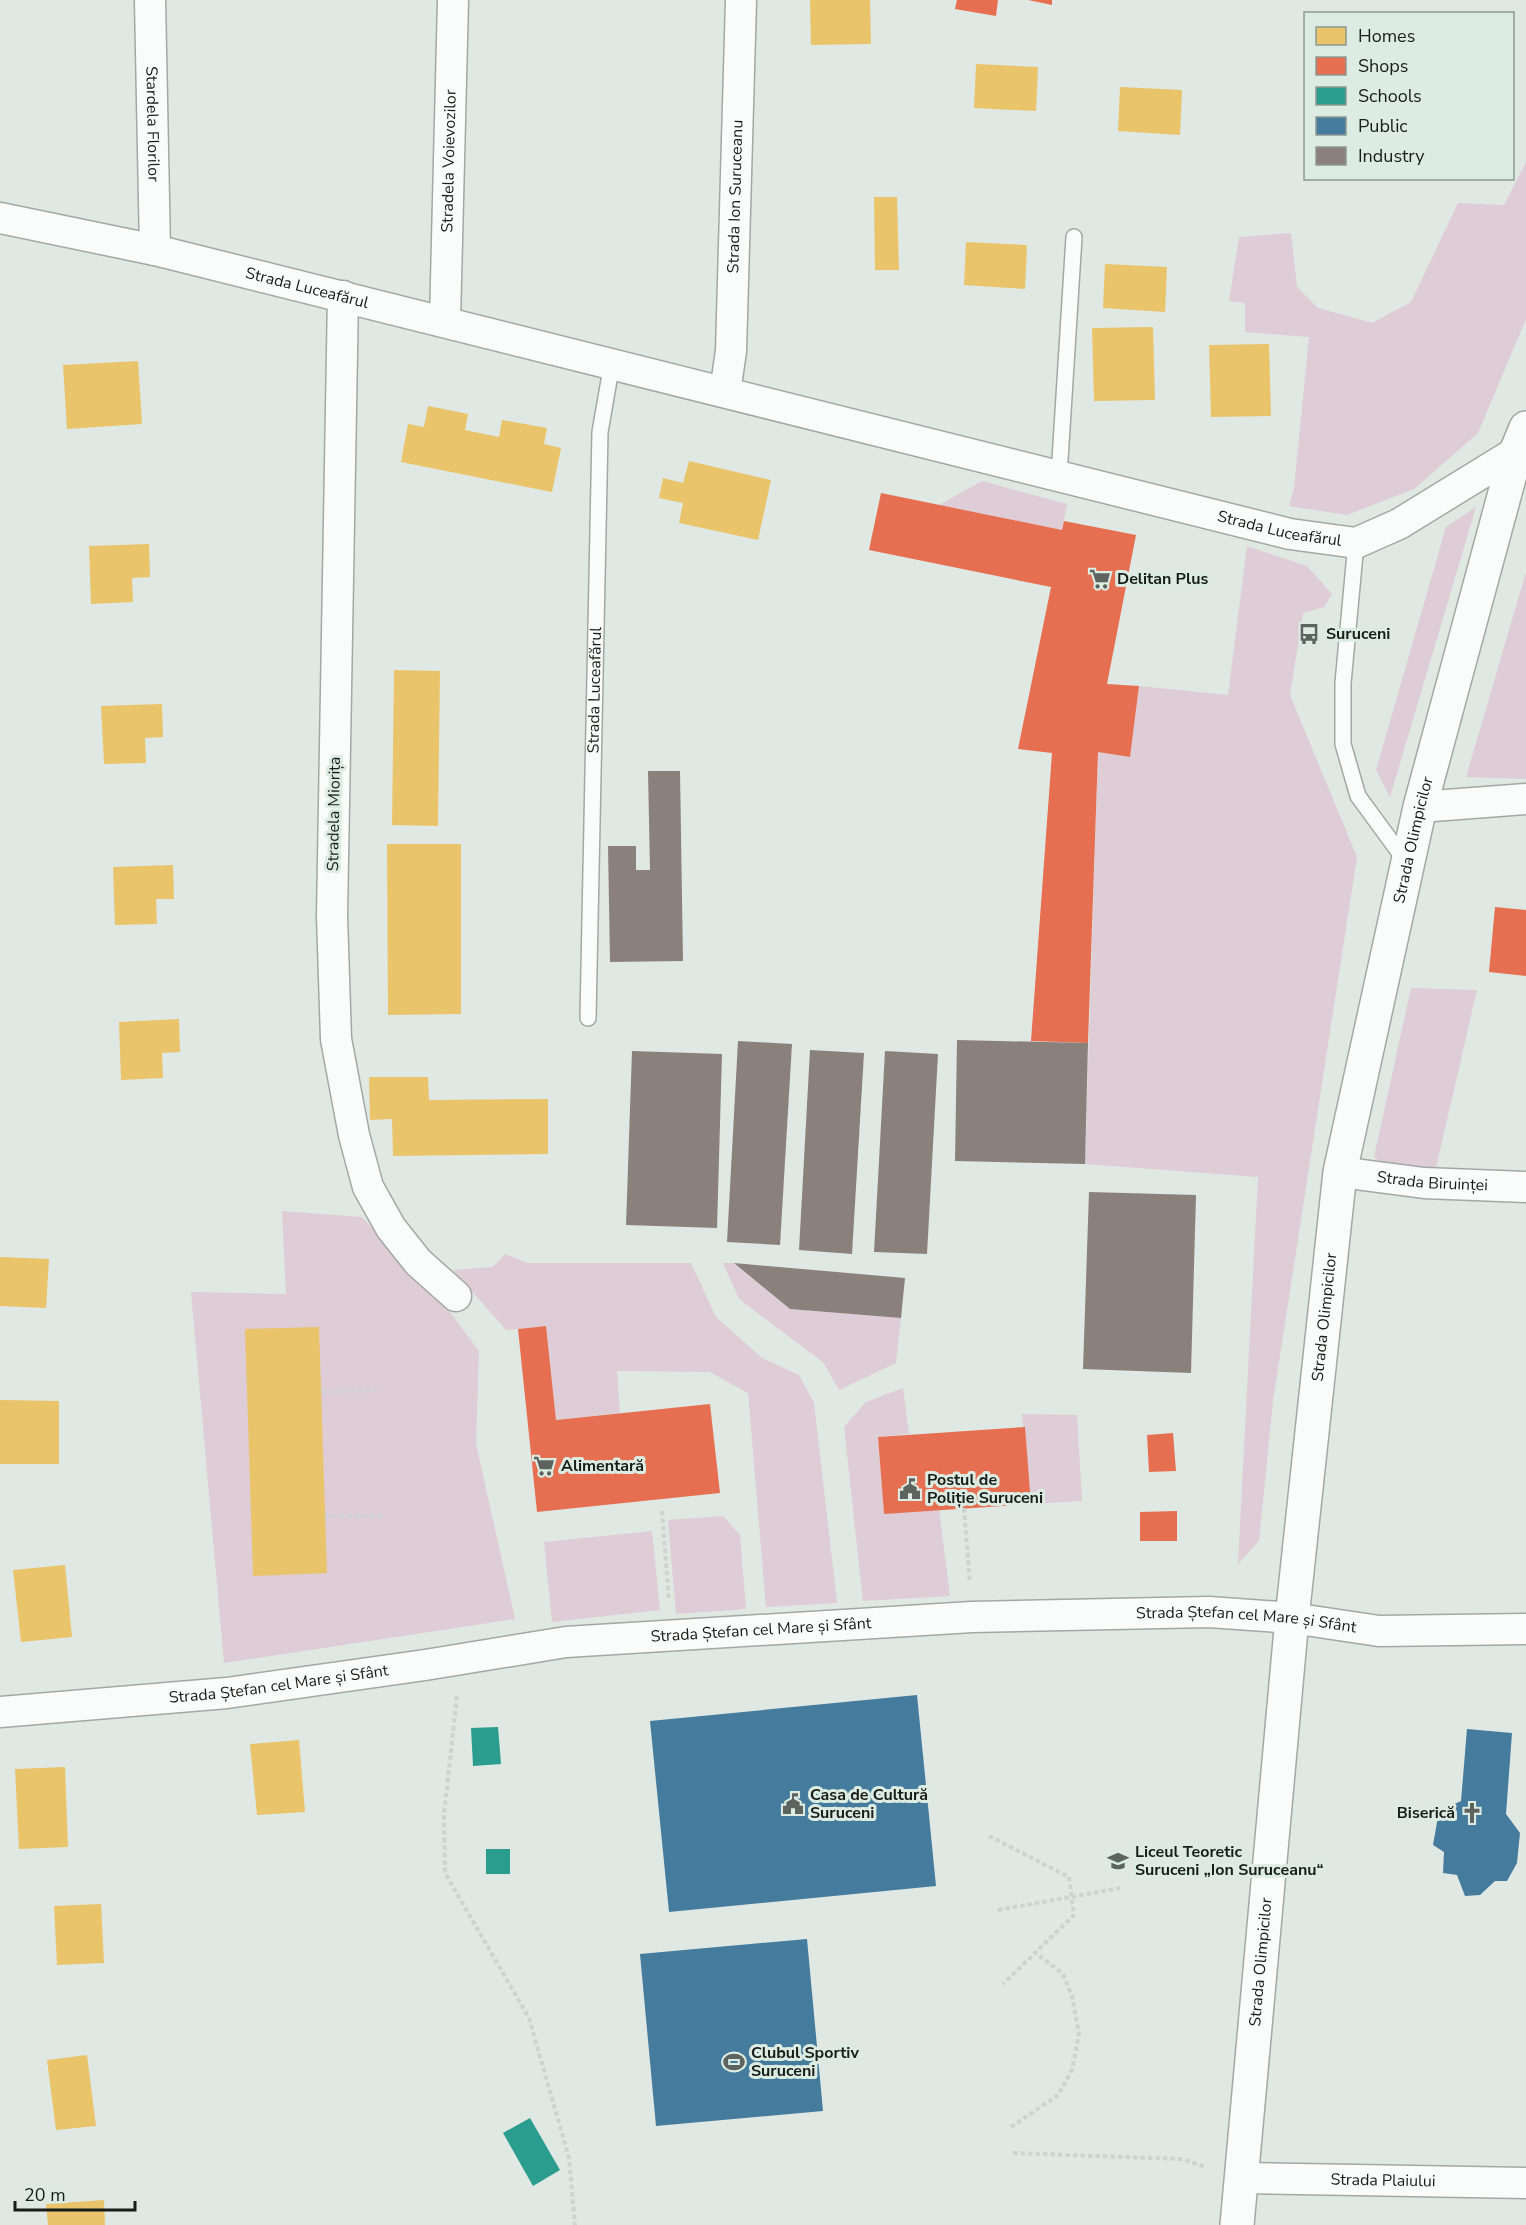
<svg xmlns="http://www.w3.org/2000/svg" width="1526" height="2225" font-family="'Nunito Sans',sans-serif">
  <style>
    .green { fill: #deccd6 }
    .homes { fill: #e9c46a }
    .shops { fill: #e76f51 }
    .schools { fill: #2a9d8f }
    .public { fill: #457b9d }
    .industry { fill: #8a817c }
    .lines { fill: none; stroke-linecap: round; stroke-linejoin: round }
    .service-casing { stroke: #a2a8a4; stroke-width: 18 }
    .minor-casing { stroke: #a2a8a4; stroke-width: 33 }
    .secondary-casing { stroke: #a2a8a4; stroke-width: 36 }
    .path { stroke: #cfd2d0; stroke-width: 4; stroke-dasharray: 4.5 3; stroke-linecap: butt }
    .service { stroke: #fafcfb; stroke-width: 15 }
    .minor { stroke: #fafcfb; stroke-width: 30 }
    .secondary { stroke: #fafcfb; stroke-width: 33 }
    .labels { text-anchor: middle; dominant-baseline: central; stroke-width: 6; stroke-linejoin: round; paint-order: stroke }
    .street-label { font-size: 16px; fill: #171d19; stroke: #dcece2 }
    .poi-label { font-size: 16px; font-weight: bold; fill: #171d19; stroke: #dcece2; text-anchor: start }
  </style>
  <rect width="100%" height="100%" fill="#e0e8e3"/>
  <g class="green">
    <polygon points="1526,162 1526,319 1478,433 1414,489 1347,515 1289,506 1294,488 1309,337 1245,332 1245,303 1229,301 1239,237 1291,233 1297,287 1318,308 1372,323 1411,302 1458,203 1504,205"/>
    <polygon points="982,481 1067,504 1062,530 939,505"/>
    <polygon points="1476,507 1390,797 1376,770 1446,527"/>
    <polygon points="1247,546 1307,566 1332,594 1324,607 1303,613 1290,695 1357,857 1273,1401 1259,1541 1238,1564 1258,1177 1085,1164 1098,752 1130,757 1139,686 1228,695"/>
    <polygon points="1526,572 1526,779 1466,777"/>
    <polygon points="1411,988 1477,990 1435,1172 1389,1168 1374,1157"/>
    <polygon points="282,1211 362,1217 444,1304 479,1351 476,1444 515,1619 224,1663 191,1292 286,1294"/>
    <polygon points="505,1254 527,1263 691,1263 716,1317 762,1358 799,1375 814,1403 837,1603 766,1607 748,1393 710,1372 617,1371 620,1413 556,1420 546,1326 506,1330 453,1270 493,1267"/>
    <polygon points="723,1263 734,1263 790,1309 901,1318 896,1363 839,1390 823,1362 739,1299"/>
    <polygon points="903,1388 909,1434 878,1437 884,1513 939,1510 950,1596 863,1601 844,1427 866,1402"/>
    <polygon points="1022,1414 1077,1415 1082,1501 1031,1504"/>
    <polygon points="723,1516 740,1535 746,1609 676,1614 668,1520"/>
    <polygon points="652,1531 660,1610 552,1622 544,1542"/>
  </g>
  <g class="homes">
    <polygon points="810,0 870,0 871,44 811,45"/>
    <polygon points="976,64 1038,67 1036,111 974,108"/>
    <polygon points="1120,87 1182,90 1180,135 1118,131"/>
    <polygon points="874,197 897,197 899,270 875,270"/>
    <polygon points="966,242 1027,245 1025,289 964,285"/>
    <polygon points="1105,264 1167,267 1165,312 1103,308"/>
    <polygon points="1153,327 1155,400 1094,401 1092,328"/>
    <polygon points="1269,344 1271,416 1211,417 1209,345"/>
    <polygon points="138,361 142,424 67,429 63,365"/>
    <polygon points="428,406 468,414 465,430 499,437 502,420 547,428 544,444 561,448 552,492 401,462 408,424 424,427"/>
    <polygon points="689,461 771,480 758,540 679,523 683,503 659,498 663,478 683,483"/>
    <polygon points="149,544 150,577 132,578 133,602 91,604 89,546"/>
    <polygon points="394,670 440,671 438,826 392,825"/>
    <polygon points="162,704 163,737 145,738 146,763 104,764 101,706"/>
    <polygon points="387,844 461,844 461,1014 388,1015"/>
    <polygon points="173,865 174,899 156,899 157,924 115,925 113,867"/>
    <polygon points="179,1019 180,1052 162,1053 163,1078 121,1080 119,1022"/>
    <polygon points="369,1077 428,1077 429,1100 548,1099 548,1154 393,1156 392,1119 370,1120"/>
    <polygon points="0,1257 49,1259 46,1308 0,1306"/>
    <polygon points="319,1327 327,1573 253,1576 245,1329"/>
    <polygon points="0,1400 59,1401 59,1464 0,1464"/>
    <polygon points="65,1565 72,1637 21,1642 13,1570"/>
    <polygon points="299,1740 305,1812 257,1815 250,1744"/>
    <polygon points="65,1767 68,1847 19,1849 15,1769"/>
    <polygon points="101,1904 104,1963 57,1965 54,1906"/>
    <polygon points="87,2055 96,2126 56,2130 47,2060"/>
    <polygon points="104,2200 105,2225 48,2225 46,2204"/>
  </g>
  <g class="shops">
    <polygon points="957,0 998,0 996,16 955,9"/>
    <polygon points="1028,0 1052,0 1052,5"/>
    <polygon points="881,493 1062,530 1064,521 1136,535 1107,684 1139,686 1130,757 1098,752 1088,1043 1031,1041 1052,753 1018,749 1051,587 869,550"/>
    <polygon points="1495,907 1526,910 1526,976 1489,972"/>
    <polygon points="546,1326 556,1420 710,1404 720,1493 537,1512 518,1329"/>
    <polygon points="1025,1427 1031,1504 884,1514 878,1437"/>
    <polygon points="1173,1433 1176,1471 1149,1472 1147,1435"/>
    <polygon points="1177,1511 1177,1541 1140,1541 1140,1512"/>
  </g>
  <g class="schools">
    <polygon points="498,1727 501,1764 473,1766 471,1728"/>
    <rect x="486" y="1849" width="24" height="25"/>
    <polygon points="530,2118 560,2170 533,2186 503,2133"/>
  </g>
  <g class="public">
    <polygon points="917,1695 936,1886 669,1912 650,1721"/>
    <polygon points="1467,1729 1512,1733 1506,1814 1520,1833 1517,1863 1507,1881 1495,1881 1480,1895 1465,1896 1457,1875 1443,1873 1444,1852 1433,1845 1439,1811 1461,1801"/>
    <polygon points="807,1939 823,2111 656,2126 640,1954"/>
  </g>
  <g class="industry">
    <polygon points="648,771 680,771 683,961 610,962 608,846 636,846 636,870 650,870"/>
    <polygon points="957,1040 1088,1043 1085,1164 955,1161"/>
    <polygon points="738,1041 792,1044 780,1245 727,1242"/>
    <polygon points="810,1050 864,1053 852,1254 799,1250"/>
    <polygon points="632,1051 722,1054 717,1228 626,1225"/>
    <polygon points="885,1051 938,1054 927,1254 874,1252"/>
    <polygon points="1089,1192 1196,1195 1191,1373 1083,1369"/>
    <polygon points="734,1263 905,1278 901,1318 790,1309"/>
  </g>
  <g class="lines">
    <defs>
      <g id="service">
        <polyline points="1059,476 1074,237"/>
        <polyline points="1356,543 1343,683 1343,744 1358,796 1407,863"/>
        <path id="s1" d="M588 1018 600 432 612 363"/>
      </g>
      <g id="minor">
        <path id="s2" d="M150 0 155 250"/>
        <path id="s3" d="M0 218 155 250 1290 534 1356 543 1399 524 1516 452"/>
        <polyline points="343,296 332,916 336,1039 354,1135 368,1187 391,1228 418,1262 456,1296"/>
        <path id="s4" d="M445 321 453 0"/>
        <path id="s5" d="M725 392 731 351 741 0"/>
        <polyline points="1420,807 1526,799"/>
        <path id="s6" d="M1340 1172 1424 1183 1526 1187"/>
        <path id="s7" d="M0 1712 227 1693 425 1665 566 1642 972 1617 1209 1612 1292 1618 1379 1631 1526 1629"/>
        <path id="s8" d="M1241 2178 1526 2183"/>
      </g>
      <g id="secondary">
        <path id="s9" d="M1237 2225 1292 1618 1340 1172 1420 807 1516 452 1526 428"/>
      </g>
    </defs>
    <use href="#service" class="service-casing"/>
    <use href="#minor" class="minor-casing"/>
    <use href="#secondary" class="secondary-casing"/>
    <g class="path">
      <polyline points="321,1392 377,1390"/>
      <polyline points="964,1508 970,1583"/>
      <polyline points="662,1511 669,1601"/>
      <polyline points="325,1517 383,1515"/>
      <polyline points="457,1696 444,1814 445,1873 529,2018 569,2158 575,2225"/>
      <polyline points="989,1836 1069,1877 1074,1915 1003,1984"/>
      <polyline points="998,1910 1120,1888"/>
      <polyline points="1011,2127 1058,2095 1072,2070 1079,2034 1072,1996 1063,1974 1036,1953"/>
      <polyline points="1013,2153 1181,2159 1206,2167"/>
    </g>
    <use href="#service" class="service"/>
    <use href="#minor" class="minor"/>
    <use href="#secondary" class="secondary"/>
  </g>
  <defs>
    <symbol id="supermarket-bare" viewBox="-9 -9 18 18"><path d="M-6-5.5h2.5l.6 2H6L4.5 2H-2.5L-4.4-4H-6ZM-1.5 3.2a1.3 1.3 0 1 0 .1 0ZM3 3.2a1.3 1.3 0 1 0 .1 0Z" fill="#5d6460" stroke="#dcece2" stroke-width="2.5" paint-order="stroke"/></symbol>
    <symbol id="bus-bare" viewBox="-9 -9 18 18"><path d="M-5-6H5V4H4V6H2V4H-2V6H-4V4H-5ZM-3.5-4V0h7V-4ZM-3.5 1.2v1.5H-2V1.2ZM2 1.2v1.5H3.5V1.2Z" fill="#5d6460" stroke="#dcece2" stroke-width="2.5" paint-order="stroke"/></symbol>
    <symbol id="civic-bare" viewBox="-9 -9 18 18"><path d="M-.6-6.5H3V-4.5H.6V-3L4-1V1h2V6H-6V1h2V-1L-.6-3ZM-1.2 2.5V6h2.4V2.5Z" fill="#5d6460" stroke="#dcece2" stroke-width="2.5" paint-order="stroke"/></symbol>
    <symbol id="church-bare" viewBox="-9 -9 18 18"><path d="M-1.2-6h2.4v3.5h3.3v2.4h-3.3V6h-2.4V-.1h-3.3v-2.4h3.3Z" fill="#5d6460" stroke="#dcece2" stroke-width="2.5" paint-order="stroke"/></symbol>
    <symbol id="school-bare" viewBox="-9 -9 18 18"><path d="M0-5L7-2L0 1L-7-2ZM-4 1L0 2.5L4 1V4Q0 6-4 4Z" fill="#5d6460" stroke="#dcece2" stroke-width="2.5" paint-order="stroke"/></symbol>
    <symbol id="stadium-bare" viewBox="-9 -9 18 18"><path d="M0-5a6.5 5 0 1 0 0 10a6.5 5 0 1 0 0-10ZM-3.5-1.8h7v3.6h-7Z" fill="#5d6460" stroke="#dcece2" stroke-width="2.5" paint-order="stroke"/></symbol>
  </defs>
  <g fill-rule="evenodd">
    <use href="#supermarket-bare" x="1085" y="564" width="30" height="30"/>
    <use href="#bus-bare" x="1294" y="619" width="30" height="30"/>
    <use href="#supermarket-bare" x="529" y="1451" width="30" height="30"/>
    <use href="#civic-bare" x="895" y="1474" width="30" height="30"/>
    <use href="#civic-bare" x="778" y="1789" width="30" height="30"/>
    <use href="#church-bare" x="1457" y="1798" width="30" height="30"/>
    <use href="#school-bare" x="1103" y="1846" width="30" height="30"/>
    <use href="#stadium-bare" x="719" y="2047" width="30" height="30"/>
  </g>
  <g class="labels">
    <g class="street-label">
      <text stroke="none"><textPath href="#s2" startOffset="124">Stardela Florilor</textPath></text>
      <text stroke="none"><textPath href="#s4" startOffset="160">Stradela Voievozilor</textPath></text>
      <text stroke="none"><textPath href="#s5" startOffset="196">Strada Ion Suruceanu</textPath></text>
      <text stroke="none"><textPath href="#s3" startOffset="315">Strada Luceafărul</textPath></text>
      <text stroke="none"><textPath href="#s3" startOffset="1317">Strada Luceafărul</textPath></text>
      <text stroke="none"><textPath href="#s1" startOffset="328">Strada Luceafărul</textPath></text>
      <text transform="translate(334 814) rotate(-89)">Stradela Miorița</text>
      <text stroke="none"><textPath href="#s9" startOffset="1398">Strada Olimpicilor</textPath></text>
      <text stroke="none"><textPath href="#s6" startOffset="93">Strada Biruinței</textPath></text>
      <text stroke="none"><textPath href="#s9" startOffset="912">Strada Olimpicilor</textPath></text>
      <text stroke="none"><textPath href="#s7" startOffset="1252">Strada Ștefan cel Mare și Sfânt</textPath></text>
      <text stroke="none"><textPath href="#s7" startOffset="766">Strada Ștefan cel Mare și Sfânt</textPath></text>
      <text stroke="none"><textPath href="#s7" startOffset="280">Strada Ștefan cel Mare și Sfânt</textPath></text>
      <text stroke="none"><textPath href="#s9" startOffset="264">Strada Olimpicilor</textPath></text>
      <text stroke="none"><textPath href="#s8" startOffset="142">Strada Plaiului</textPath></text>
    </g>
    <g class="poi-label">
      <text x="1117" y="579">Delitan Plus</text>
      <text x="1326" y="634">Suruceni</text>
      <text x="561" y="1466">Alimentară</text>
      <text x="927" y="1480">Postul de<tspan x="927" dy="18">Poliție Suruceni</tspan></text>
      <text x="810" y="1795">Casa de Cultură<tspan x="810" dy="18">Suruceni</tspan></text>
      <text x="1455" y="1813" text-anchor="end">Biserică</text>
      <text x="1135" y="1852">Liceul Teoretic<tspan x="1135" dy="18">Suruceni „Ion Suruceanu“</tspan></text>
      <text x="751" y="2053">Clubul Sportiv<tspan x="751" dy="18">Suruceni</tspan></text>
    </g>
  </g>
  <rect x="1304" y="12" width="210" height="168" fill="#dcece2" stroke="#8d9992" stroke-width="1.5"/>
  <rect x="1316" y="27" width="30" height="18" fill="#e9c46a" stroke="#8d9992" stroke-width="1.5"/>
  <text x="1358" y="42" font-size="18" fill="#171d19">Homes</text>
  <rect x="1316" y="57" width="30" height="18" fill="#e76f51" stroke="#8d9992" stroke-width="1.5"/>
  <text x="1358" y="72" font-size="18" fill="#171d19">Shops</text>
  <rect x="1316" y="87" width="30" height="18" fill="#2a9d8f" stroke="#8d9992" stroke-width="1.5"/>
  <text x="1358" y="102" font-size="18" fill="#171d19">Schools</text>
  <rect x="1316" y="117" width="30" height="18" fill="#457b9d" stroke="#8d9992" stroke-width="1.5"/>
  <text x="1358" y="132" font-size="18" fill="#171d19">Public</text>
  <rect x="1316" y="147" width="30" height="18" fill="#8a817c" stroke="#8d9992" stroke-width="1.5"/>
  <text x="1358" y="162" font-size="18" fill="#171d19">Industry</text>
  <path d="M15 2201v9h120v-9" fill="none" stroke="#171d19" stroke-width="3"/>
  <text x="24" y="2201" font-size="18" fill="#171d19" stroke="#dcece2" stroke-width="4.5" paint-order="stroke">20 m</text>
</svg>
